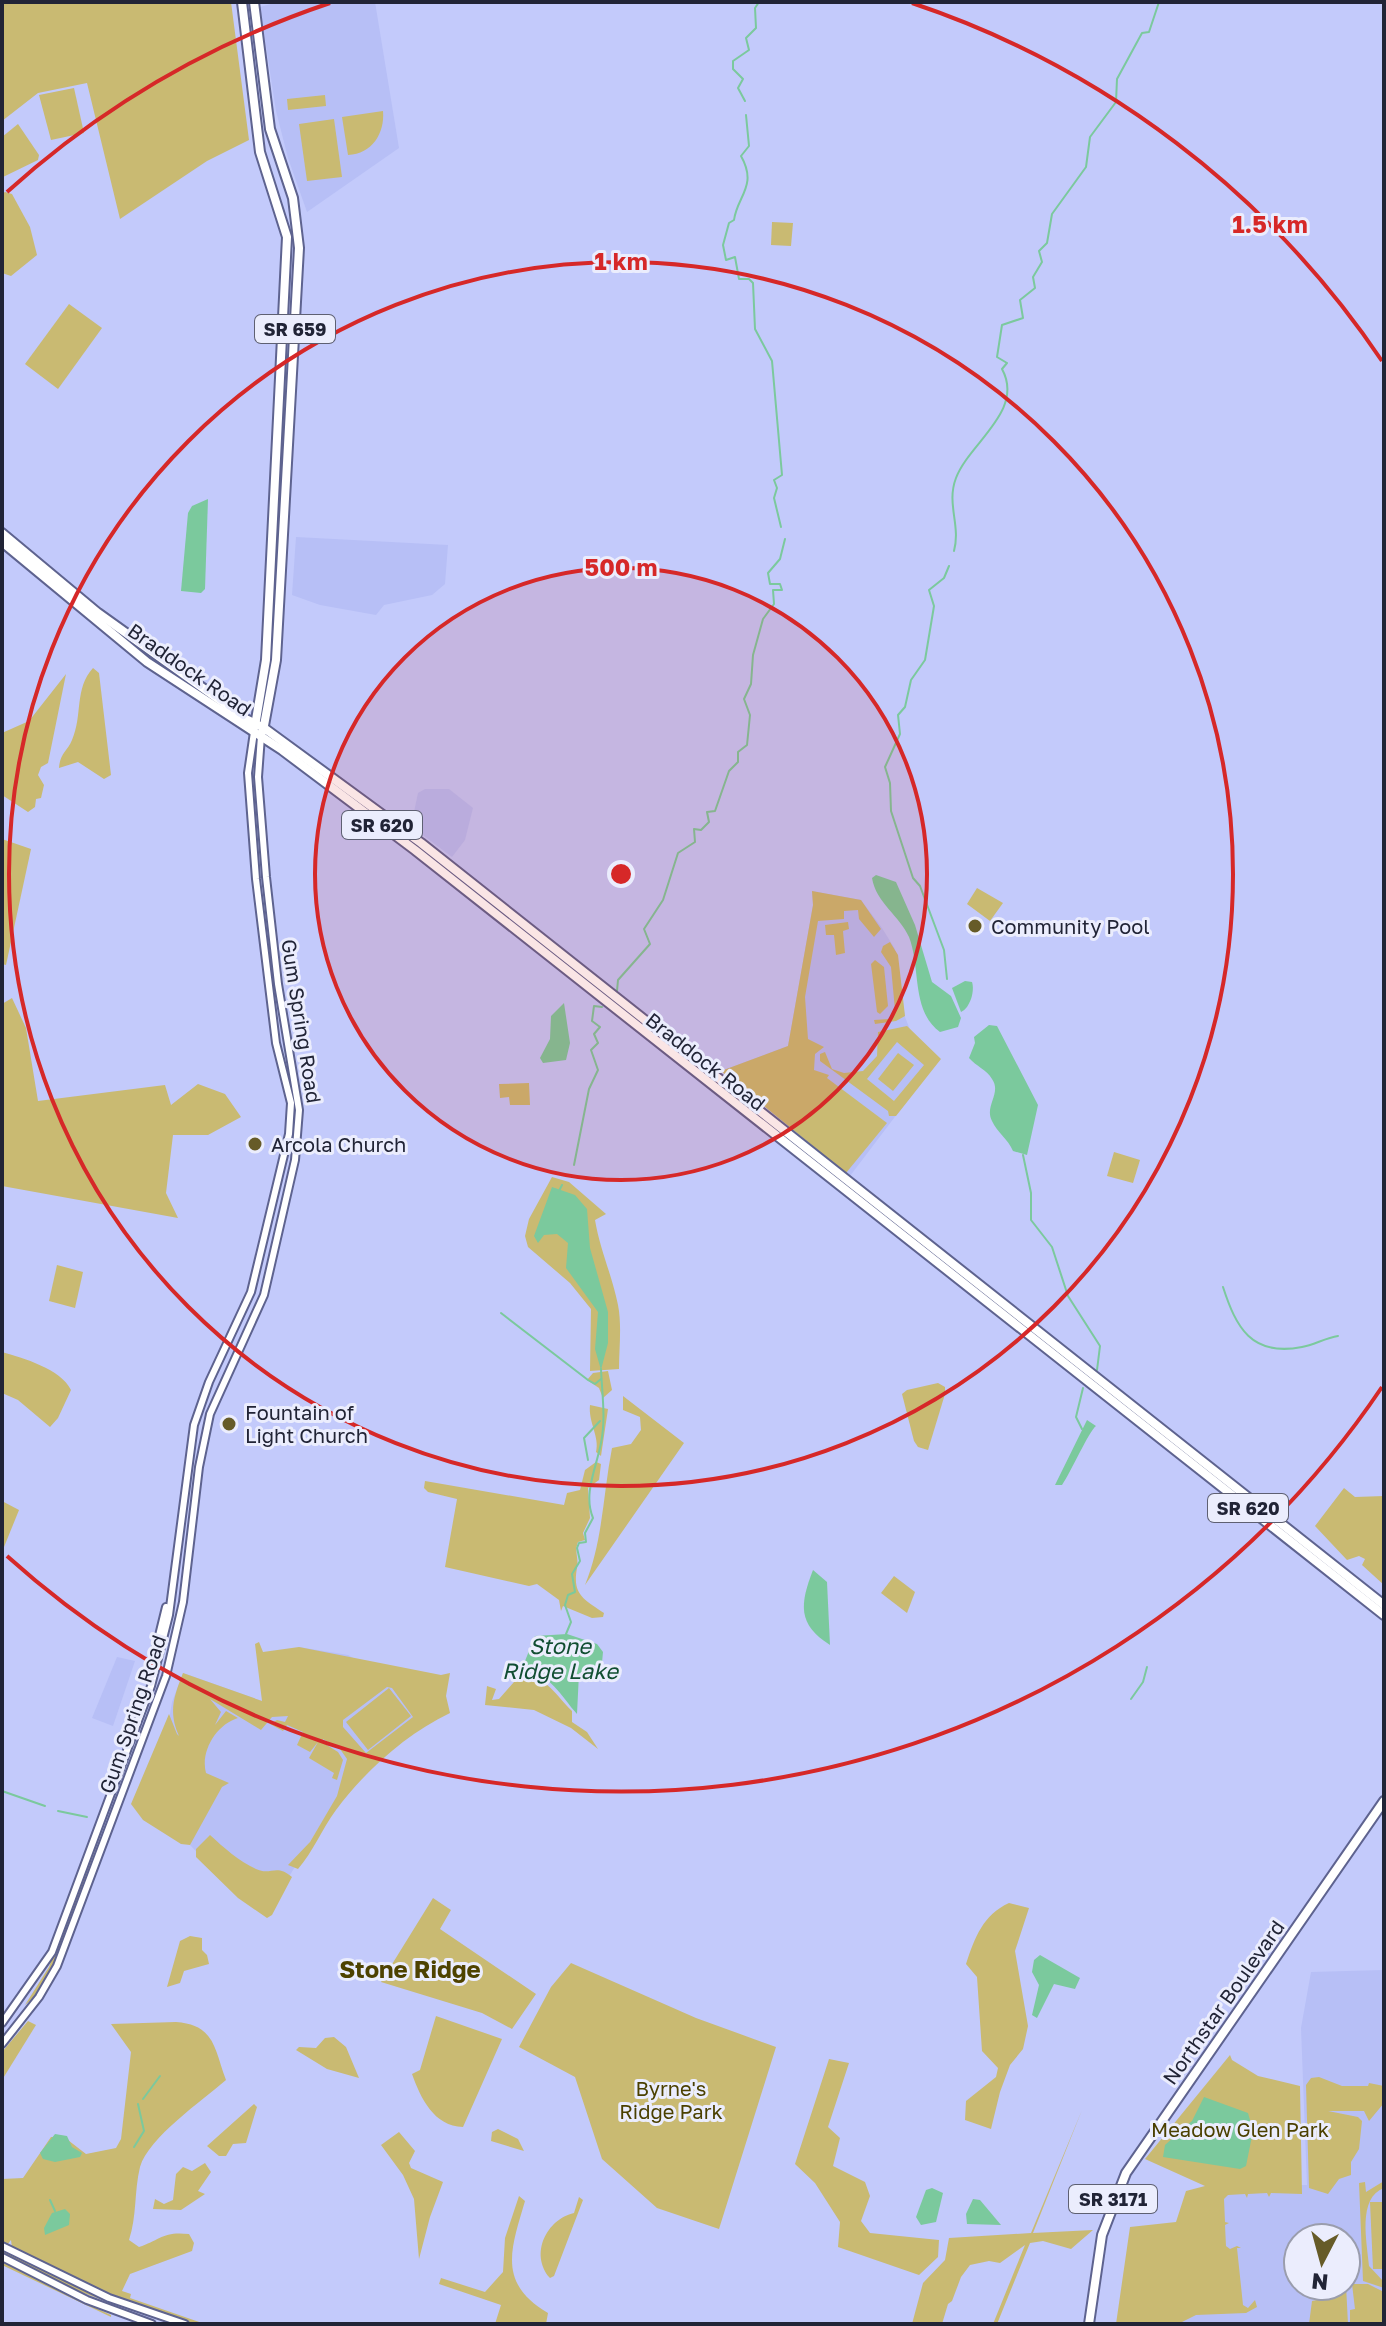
<svg xmlns="http://www.w3.org/2000/svg" width="1386" height="2326" font-family="'Golos Text',sans-serif">
  <style>
    .built { fill: #b7bff6; fill-rule: evenodd }
    .green { fill: #c9ba72; fill-rule: evenodd }
    .water { fill: #7bc99d }
    .lines { fill: none; stroke-linecap: round; stroke-linejoin: round }
    .stream { stroke: #7bc99d; stroke-width: 2 }
    .secondary-casing { stroke: #5e638f; stroke-width: 10 }
    .primary-casing { stroke: #5e638f; stroke-width: 12 }
    .secondary { stroke: #fff; stroke-width: 6 }
    .primary { stroke: #fff; stroke-width: 8 }
    .ring { fill: none; stroke: #d62828; stroke-width: 4 }
    .poi-dot { fill: #665b28; stroke: #ebedfd; stroke-width: 3 }
    .labels { text-anchor: middle; dominant-baseline: central; stroke-width: 6; stroke-linejoin: round; paint-order: stroke }
    .shield { fill: #ebedfd; stroke: #5e6072; stroke-width: 2 }
    .shield-label { font-size: 18px; font-weight: bold; fill: #212436 }
    .street-label { font-size: 20px; fill: #212436; stroke: #ebedfd }
    .poi-label { font-size: 20px; fill: #212436; stroke: #ebedfd; text-anchor: start }
    .park-label { font-size: 20px; fill: #4b4000; stroke: #ebedfd }
    .water-label { font-size: 22px; font-style: italic; fill: #114e32; stroke: #ebedfd }
    .quarter-label { font-size: 24px; font-weight: bold; fill: #4e4200; stroke: #ebedfd }
    .centre { fill: #d62828; stroke: #ebedfd; stroke-width: 4 }
    .ring-label { font-size: 24px; text-anchor: middle; font-weight: bold; fill: #d62828; stroke: #ebedfd; stroke-width: 6; stroke-linejoin: round; paint-order: stroke }
  </style>
  <rect width="100%" height="100%" fill="#c3cafb"/>
  <g class="built">
    <polygon points="278,2 375,2 399,148 307,212 288,158 276,111 260,7"/>
    <polygon points="296,537 448,545 445,584 432,595 384,605 376,615 320,605 292,595"/>
    <polygon points="425,789 449,789 473,808 465,840 452,857 411,826 418,793"/>
    <polygon points="812,891 861,900 882,928 895,949 905,1017 911,1032 938,1060 850,1176 721,1071 788,1046 813,905"/>
    <polygon points="299,1647 348,1655 437,1705 350,1776 270,1908 232,1889 190,1845 202,1773 168,1726 172,1702 183,1673 262,1701"/>
    <polygon points="117,1657 135,1661 113,1726 92,1718"/>
    <path d="M1384 1970V2324H1162L1206 2186 1307 2185 1301 2028 1311 1972ZM1298 2238H1346V2286H1298Z"/>
  </g>
  <g class="green">
    <polygon points="2,2 231,2 249,140 207,161 120,219 87,83 38,93 2,121"/>
    <polygon points="74,88 84,133 51,140 39,95"/>
    <polygon points="325,95 326,106 288,110 287,99"/>
    <path d="M383 111C385 133 372 154 348 155L342 117Z"/>
    <polygon points="334,119 342,177 307,181 299,124"/>
    <polygon points="18,124 39,155 38,160 3,177 2,137"/>
    <polygon points="5,192 12,194 30,227 37,255 11,276 2,273 2,194"/>
    <polygon points="772,222 793,223 791,246 771,245"/>
    <polygon points="69,304 102,328 58,389 25,364"/>
    <path d="M93 668 99 673 111 775 104 779 78 762 59 768C60 753 67 752 72 740 83 715 74 689 93 668Z"/>
    <polygon points="66,674 48,763 41,767 38,775 44,785 41,798 36,799 35,807 28,812 2,795 2,733 29,721"/>
    <polygon points="2,839 31,849 6,965 2,964"/>
    <polygon points="977,888 1003,903 990,921 967,904"/>
    <polygon points="812,891 861,900 881,929 874,937 859,919 858,910 844,911 844,919 818,921 805,997 808,1039 824,1047 815,1054 814,1070 829,1075 827,1078 887,1123 846,1173 721,1071 788,1046 813,905"/>
    <polygon points="848,922 849,929 843,931 845,953 836,955 834,935 826,935 825,925"/>
    <polygon points="890,942 898,955 905,1016 896,1021 875,1024 874,1020 889,1019 895,1010 891,967 881,952 883,946"/>
    <polygon points="875,960 884,967 888,1006 880,1014 877,1012 871,964"/>
    <polygon points="12,998 26,1028 38,1101 165,1085 171,1105 198,1084 225,1094 241,1117 208,1135 173,1135 166,1193 178,1218 2,1186 2,1004"/>
    <path d="M907 1026 941 1059 896 1116H889L888 1111 820 1061V1054L825 1052 832 1069 844 1073 863 1071 877 1056 878 1032ZM897 1042 924 1065 894 1101 867 1079Z"/>
    <polygon points="898,1053 914,1065 893,1091 878,1079"/>
    <polygon points="529,1083 530,1105 510,1105 509,1097 500,1098 499,1084"/>
    <polygon points="1114,1152 1140,1160 1133,1183 1107,1176"/>
    <path d="M552 1177 569 1182 606 1214 595 1220C600 1250 612 1275 618 1305 622 1325 619 1349 619 1369L590 1371 591 1309 570 1283 528 1247 525 1236 529 1219Z"/>
    <polygon points="57,1265 83,1272 75,1308 49,1301"/>
    <path d="M2 1352C23 1358 61 1369 71 1390L58 1418 50 1427 18 1400 2 1393Z"/>
    <polygon points="608,1371 612,1390 603,1398 599,1388 587,1380 593,1373"/>
    <polygon points="938,1383 945,1387 945,1394 928,1450 918,1447 914,1441 902,1394 907,1390"/>
    <path d="M623 1396 684 1443 585 1585C603 1541 603 1494 612 1448L631 1444 641 1430 640 1417 623 1410Z"/>
    <path d="M590 1405 608 1409 601 1456 596 1452C600 1437 588 1422 590 1405Z"/>
    <path d="M596 1462 601 1464 599 1480 588 1488 590 1518 583 1533 585 1540 578 1542C574 1552 579 1558 577 1568 572 1595 584 1599 604 1613L603 1617 592 1618 563 1606 561 1611 559 1600 537 1584 529 1586 445 1567 457 1499 428 1492 424 1488 425 1481 564 1505 567 1493 580 1490 585 1470Z"/>
    <polygon points="1344,1488 1355,1497 1384,1496 1384,1585 1362,1565 1365,1559 1359,1556 1347,1560 1315,1526"/>
    <polygon points="2,1501 19,1510 2,1552"/>
    <polygon points="894,1576 915,1592 907,1613 881,1593"/>
    <path d="M259 1642 263 1652 299 1647 441 1675 450 1673 446 1696 450 1713C406 1734 365 1771 336 1810 322 1829 313 1852 298 1869L288 1865 310 1842 337 1796 347 1759 340 1749 323 1739 322 1742 338 1752 343 1760 337 1780 332 1778 334 1773 309 1758 318 1742 310 1752 297 1745 303 1732 287 1725 283 1731 270 1724 277 1720 285 1722 288 1716 272 1717 261 1730 210 1699 221 1712 215 1725 226 1711 238 1718C217 1724 200 1751 206 1773L229 1783 222 1787 190 1845 181 1844 143 1820 131 1804 169 1714 177 1734 179 1736C168 1712 174 1696 183 1673L262 1701 255 1644ZM387 1687 392 1688 413 1717 366 1753 343 1727V1720Z"/>
    <path d="M527 1676C549 1679 557 1697 572 1711V1722L587 1732 598 1749 571 1728 534 1710 485 1705 487 1686 496 1689 492 1700 499 1699 514 1682Z"/>
    <polygon points="389,1688 411,1716 368,1750 346,1722"/>
    <polygon points="105,1822 54,1966 39,1993 25,2005 49,1967 100,1825"/>
    <path d="M210 1835C224 1848 239 1861 256 1869 271 1876 276 1863 292 1877L272 1915 267 1918 238 1898 196 1857V1849Z"/>
    <polygon points="433,1898 451,1910 440,1929 536,1994 512,2029 482,2013 381,1982"/>
    <path d="M1009 1903 1029 1908 1015 1951 1028 2026 1023 2049 1010 2065 1000 2092 991 2129 965 2120 966 2101 996 2077 998 2068 982 2051 977 1977 966 1964C975 1937 983 1915 1009 1903Z"/>
    <polygon points="190,1936 202,1938 202,1950 207,1955 209,1964 184,1971 180,1983 167,1987 180,1941"/>
    <polygon points="571,1963 696,2018 776,2047 719,2229 657,2208 602,2159 575,2077 519,2047 551,1987"/>
    <path d="M436 2016 502 2039 463 2127C434 2126 421 2099 412 2074L420 2070Z"/>
    <polygon points="28,2021 36,2025 2,2080 2,2052"/>
    <path d="M176 2022C215 2025 214 2048 226 2080 202 2101 149 2137 140 2167 134 2192 137 2216 129 2240L139 2247C160 2240 163 2231 189 2234L194 2243 192 2251 130 2274 122 2291 131 2294 130 2298 205 2324H193L111 2296 12 2248 11 2240 7 2245 2 2243V2179L23 2178 51 2137H64L86 2154 116 2148 121 2139 131 2052 111 2024Z"/>
    <polygon points="334,2037 346,2047 359,2078 327,2069 296,2050 299,2047 316,2048 325,2038"/>
    <polygon points="1230,2055 1232,2060 1258,2076 1300,2086 1302,2194 1271,2193 1269,2197 1267,2193 1248,2194 1247,2198 1245,2194 1228,2195 1224,2199 1225,2222 1229,2223 1225,2225 1226,2246 1230,2249 1237,2246 1241,2248 1237,2248 1243,2305 1248,2308 1255,2300 1257,2307 1246,2313 1196,2315 1178,2324 1116,2324 1130,2227 1176,2222 1186,2191 1205,2186 1145,2159"/>
    <polygon points="829,2059 849,2063 828,2127 840,2138 833,2166 865,2182 870,2196 861,2221 870,2233 939,2240 938,2257 919,2275 838,2247 840,2222 815,2183 795,2164"/>
    <polygon points="1319,2077 1342,2086 1368,2086 1369,2083 1384,2086 1384,2103 1369,2121 1364,2111 1328,2111 1358,2117 1362,2121 1359,2149 1351,2162 1351,2175 1339,2179 1328,2194 1309,2188 1306,2085 1311,2078"/>
    <polygon points="254,2104 257,2107 246,2143 233,2144 226,2156 219,2156 207,2146"/>
    <polygon points="1082,2110 1033,2233 1093,2230 1071,2249 1043,2241 1030,2243 997,2324 993,2324 1025,2245 1000,2263 989,2261 970,2265 961,2277 952,2301 948,2304 942,2324 912,2324 923,2283 945,2260 949,2238 1031,2233"/>
    <polygon points="498,2129 518,2139 524,2151 491,2141 492,2132"/>
    <polygon points="399,2132 415,2151 409,2163 411,2168 443,2182 430,2217 419,2259 414,2199 403,2175 381,2145"/>
    <polygon points="205,2163 211,2172 198,2191 205,2194 181,2210 153,2209 155,2199 164,2204 173,2200 176,2174 183,2167 192,2171"/>
    <path d="M1384 2181V2188C1357 2198 1367 2242 1369 2266L1384 2282V2288L1363 2281 1359 2183 1365 2182 1366 2192Z"/>
    <path d="M519 2196 525 2201C511 2249 497 2283 548 2313L546 2324H495L501 2305 439 2284 441 2278 485 2292 503 2272 505 2238Z"/>
    <path d="M579 2197 583 2200 554 2276 550 2278C529 2254 547 2219 574 2213Z"/>
    <polygon points="1370,2202 1384,2202 1384,2269 1373,2269"/>
    <polygon points="2,2248 118,2306 55,2282 2,2254"/>
    <polygon points="2,2260 73,2298 111,2315 111,2317 2,2265"/>
    <polygon points="1352,2284 1368,2284 1384,2292 1384,2324 1350,2324 1350,2310 1355,2309"/>
    <polygon points="1346,2285 1348,2324 1309,2324 1312,2301 1332,2297 1339,2286"/>
  </g>
  <g class="water">
    <polygon points="208,499 205,589 201,593 181,591 188,513 192,506"/>
    <path d="M876 875 896 882 915 925 932 982 951 996 961 1018 958 1027 940 1032C911 1011 921 968 909 937 900 916 876 903 872 878Z"/>
    <path d="M965 981 972 982C975 991 970 1008 961 1012L952 988Z"/>
    <polygon points="564,1003 570,1043 566,1060 543,1063 540,1058 550,1039 551,1016"/>
    <path d="M989 1025 997 1026 1038 1105 1027 1155 1013 1151C1008 1139 997 1132 992 1121 984 1106 1002 1093 992 1079 987 1070 976 1066 969 1058L975 1043 974 1037Z"/>
    <polygon points="552,1187 575,1195 587,1209 590,1248 608,1312 608,1343 601,1370 595,1349 598,1312 566,1268 568,1243 557,1234 544,1235 538,1243 534,1236"/>
    <path d="M1087 1420 1096 1426C1089 1431 1071 1472 1062 1485H1055Z"/>
    <path d="M813 1570 827 1582 830 1645C797 1624 800 1604 813 1570Z"/>
    <path d="M567 1634 597 1644 603 1652 601 1673H579L577 1714C559 1694 546 1665 513 1674L523 1666 535 1636Z"/>
    <polygon points="1040,1955 1080,1978 1075,1989 1054,1984 1037,2018 1032,2015 1039,1985 1032,1972 1034,1960"/>
    <polygon points="1204,2097 1248,2113 1253,2131 1246,2166 1240,2169 1163,2157 1165,2145 1192,2121"/>
    <polygon points="55,2134 67,2136 72,2147 82,2153 80,2157 55,2162 43,2159 40,2153"/>
    <polygon points="932,2188 943,2193 936,2222 921,2225 916,2217 926,2190"/>
    <polygon points="973,2199 980,2200 1001,2225 967,2224 966,2214"/>
    <polygon points="65,2209 70,2214 69,2225 45,2235 44,2228 52,2213"/>
  </g>
  <g class="lines">
    <g class="stream">
      <polyline points="745,101 738,88 743,79 733,69 733,61 749,50 746,38 756,28 755,8 759,2"/>
      <path d="M746 115 749 146 741 156C758 186 737 196 734 220L729 223 723 245 726 260 735 257 739 279H749L753 283 755 329 772 361 782 475 774 480 777 488 774 498 781 527"/>
      <path d="M954 551C961 525 946 504 956 478 969 443 1025 411 1002 369L1007 363 997 357 1002 325 1023 318 1020 300 1035 288 1033 277 1042 262 1039 251 1047 243 1052 214 1086 167 1090 137 1116 102 1117 79 1142 33 1149 32 1159 2"/>
      <polyline points="947,979 944,950 920,886 913,878 891,811 890,783 885,767 900,734 898,715 905,707 911,680 925,660 934,606 929,590 944,578 949,566"/>
      <polyline points="617,991 618,980 650,944 644,929 663,900 678,853 695,842 694,829 701,830 709,822 707,812 715,811 729,771 738,762 738,752 747,745 750,715 744,699 751,684 753,655 763,619 774,604 773,590 782,590 780,584 770,584 768,573 780,559 785,539"/>
      <polyline points="1023,1155 1031,1193 1031,1220 1052,1247 1068,1296 1100,1346 1097,1370"/>
      <polyline points="574,1165 589,1089 598,1070 591,1050 598,1043 594,1034 600,1027 592,1021 594,1006 602,1007"/>
      <polyline points="559,1191 562,1185"/>
      <path d="M1223 1287C1236 1327 1251 1357 1302 1347 1314 1345 1325 1338 1338 1336"/>
      <polyline points="501,1313 588,1380 595,1384 601,1379"/>
      <polyline points="1082,1429 1076,1417 1083,1388"/>
      <polyline points="588,1460 584,1438 600,1421"/>
      <path d="M566 1634 571 1622 565 1605 568 1595 575 1592 572 1574 580 1561 577 1548 579 1543 586 1542 585 1533 593 1518C583 1494 596 1469 601 1443 606 1419 602 1393 601 1369"/>
      <polyline points="1131,1699 1143,1682 1147,1667"/>
      <polyline points="2,1791 45,1806"/>
      <polyline points="58,1811 87,1817"/>
      <polyline points="143,2099 160,2076"/>
      <polyline points="134,2147 144,2131 138,2104"/>
      <polyline points="50,2200 55,2211"/>
    </g>
    <defs>
      <g id="secondary">
        <polyline points="153,1660 166,1607"/>
        <polyline points="2,2023 52,1952 151,1686 169,1615 194,1425 209,1382 251,1292 289,1134 291,1103 276,1043 256,879 248,773 254,732"/>
        <polyline points="2,2044 39,1997 57,1966 166,1676 183,1602 199,1467 210,1414 264,1295 295,1160 299,1110 278,984 266,877 258,777 261,736"/>
        <polyline points="2,2246 109,2298 185,2324"/>
        <polyline points="2,2257 87,2300 152,2324"/>
      </g>
      <g id="primary">
        <polyline points="242,2 260,152 287,237 266,660 255,726"/>
        <polyline points="254,2 270,129 293,198 299,248 276,660 263,731"/>
        <polyline points="2,533 98,613 246,719 264,728 421,843 1384,1605"/>
        <polyline points="2,542 147,662 282,750 415,850 1384,1615"/>
        <polyline points="1089,2324 1102,2235 1126,2173 1384,1801"/>
      </g>
    </defs>
    <use href="#secondary" class="secondary-casing"/>
    <use href="#primary" class="primary-casing"/>
    <use href="#secondary" class="secondary"/>
    <use href="#primary" class="primary"/>
  </g>
  <circle cx="621" cy="874" r="306" fill="#d62828" fill-opacity=".12"/>
  <g class="ring">
    <circle cx="621" cy="874" r="306"/>
    <circle cx="621" cy="874" r="612"/>
    <path d="M1382 1387A918 918 0 0 1 7 1556M7 192A918 918 0 0 1 330 3M912 3A918 918 0 0 1 1382 361"/>
  </g>
  <g class="poi-dot">
    <circle cx="975" cy="926" r="8"/>
    <circle cx="255" cy="1144" r="8"/>
    <circle cx="229" cy="1424" r="8"/>
  </g>
  <g class="labels">
    <g class="shield">
      <rect x="255" y="315" width="80" height="28" rx="6"/>
      <rect x="342" y="811" width="80" height="28" rx="6"/>
      <rect x="1208" y="1494" width="80" height="28" rx="6"/>
      <rect x="1069" y="2185" width="88" height="28" rx="6"/>
    </g>
    <g class="shield-label">
      <text x="295" y="329">SR 659</text>
      <text x="382" y="825">SR 620</text>
      <text x="1248" y="1508">SR 620</text>
      <text x="1113" y="2199">SR 3171</text>
    </g>
    <g class="street-label">
      <text transform="translate(190 669) rotate(35)">Braddock Road</text>
      <text transform="translate(302 1021) rotate(81)">Gum Spring Road</text>
      <text transform="translate(706 1061) rotate(38)">Braddock Road</text>
      <text transform="translate(132 1714) rotate(-71)">Gum Spring Road</text>
      <text transform="translate(1223 2002) rotate(-55)">Northstar Boulevard</text>
    </g>
    <g class="poi-label">
      <text x="991" y="926">Community Pool</text>
      <text x="271" y="1144">Arcola Church</text>
      <text x="245" y="1412">Fountain of<tspan x="245" dy="23">Light Church</tspan></text>
    </g>
    <g class="park-label">
      <text x="671" y="2088">Byrne's<tspan x="671" dy="23">Ridge Park</tspan></text>
      <text x="1240" y="2129">Meadow Glen Park</text>
    </g>
    <g class="water-label">
      <text x="560" y="1645">Stone<tspan x="560" dy="25">Ridge Lake</tspan></text>
    </g>
    <g class="quarter-label">
      <text x="410" y="1968">Stone Ridge</text>
    </g>
  </g>
  <circle cx="621" cy="874" r="12" class="centre"/>
  <g class="ring-label">
    <text x="1270" y="233">1.5 km</text>
    <text x="621" y="270">1 km</text>
    <text x="621" y="576">500 m</text>
  </g>
  <rect width="1386" height="2326" fill="none" stroke="#212436" stroke-width="8"/>
  <g transform="translate(1322 2262) rotate(186)"><circle r="38" fill="#ebedfd" stroke="#9a9dad" stroke-width="2"/>
  <path d="M0-6L14 30L0 20L-14 30Z" fill="#665b28"/>
  <text y="-12" font-size="22" font-weight="bold" text-anchor="middle" fill="#212436">N</text>
  </g>
</svg>
